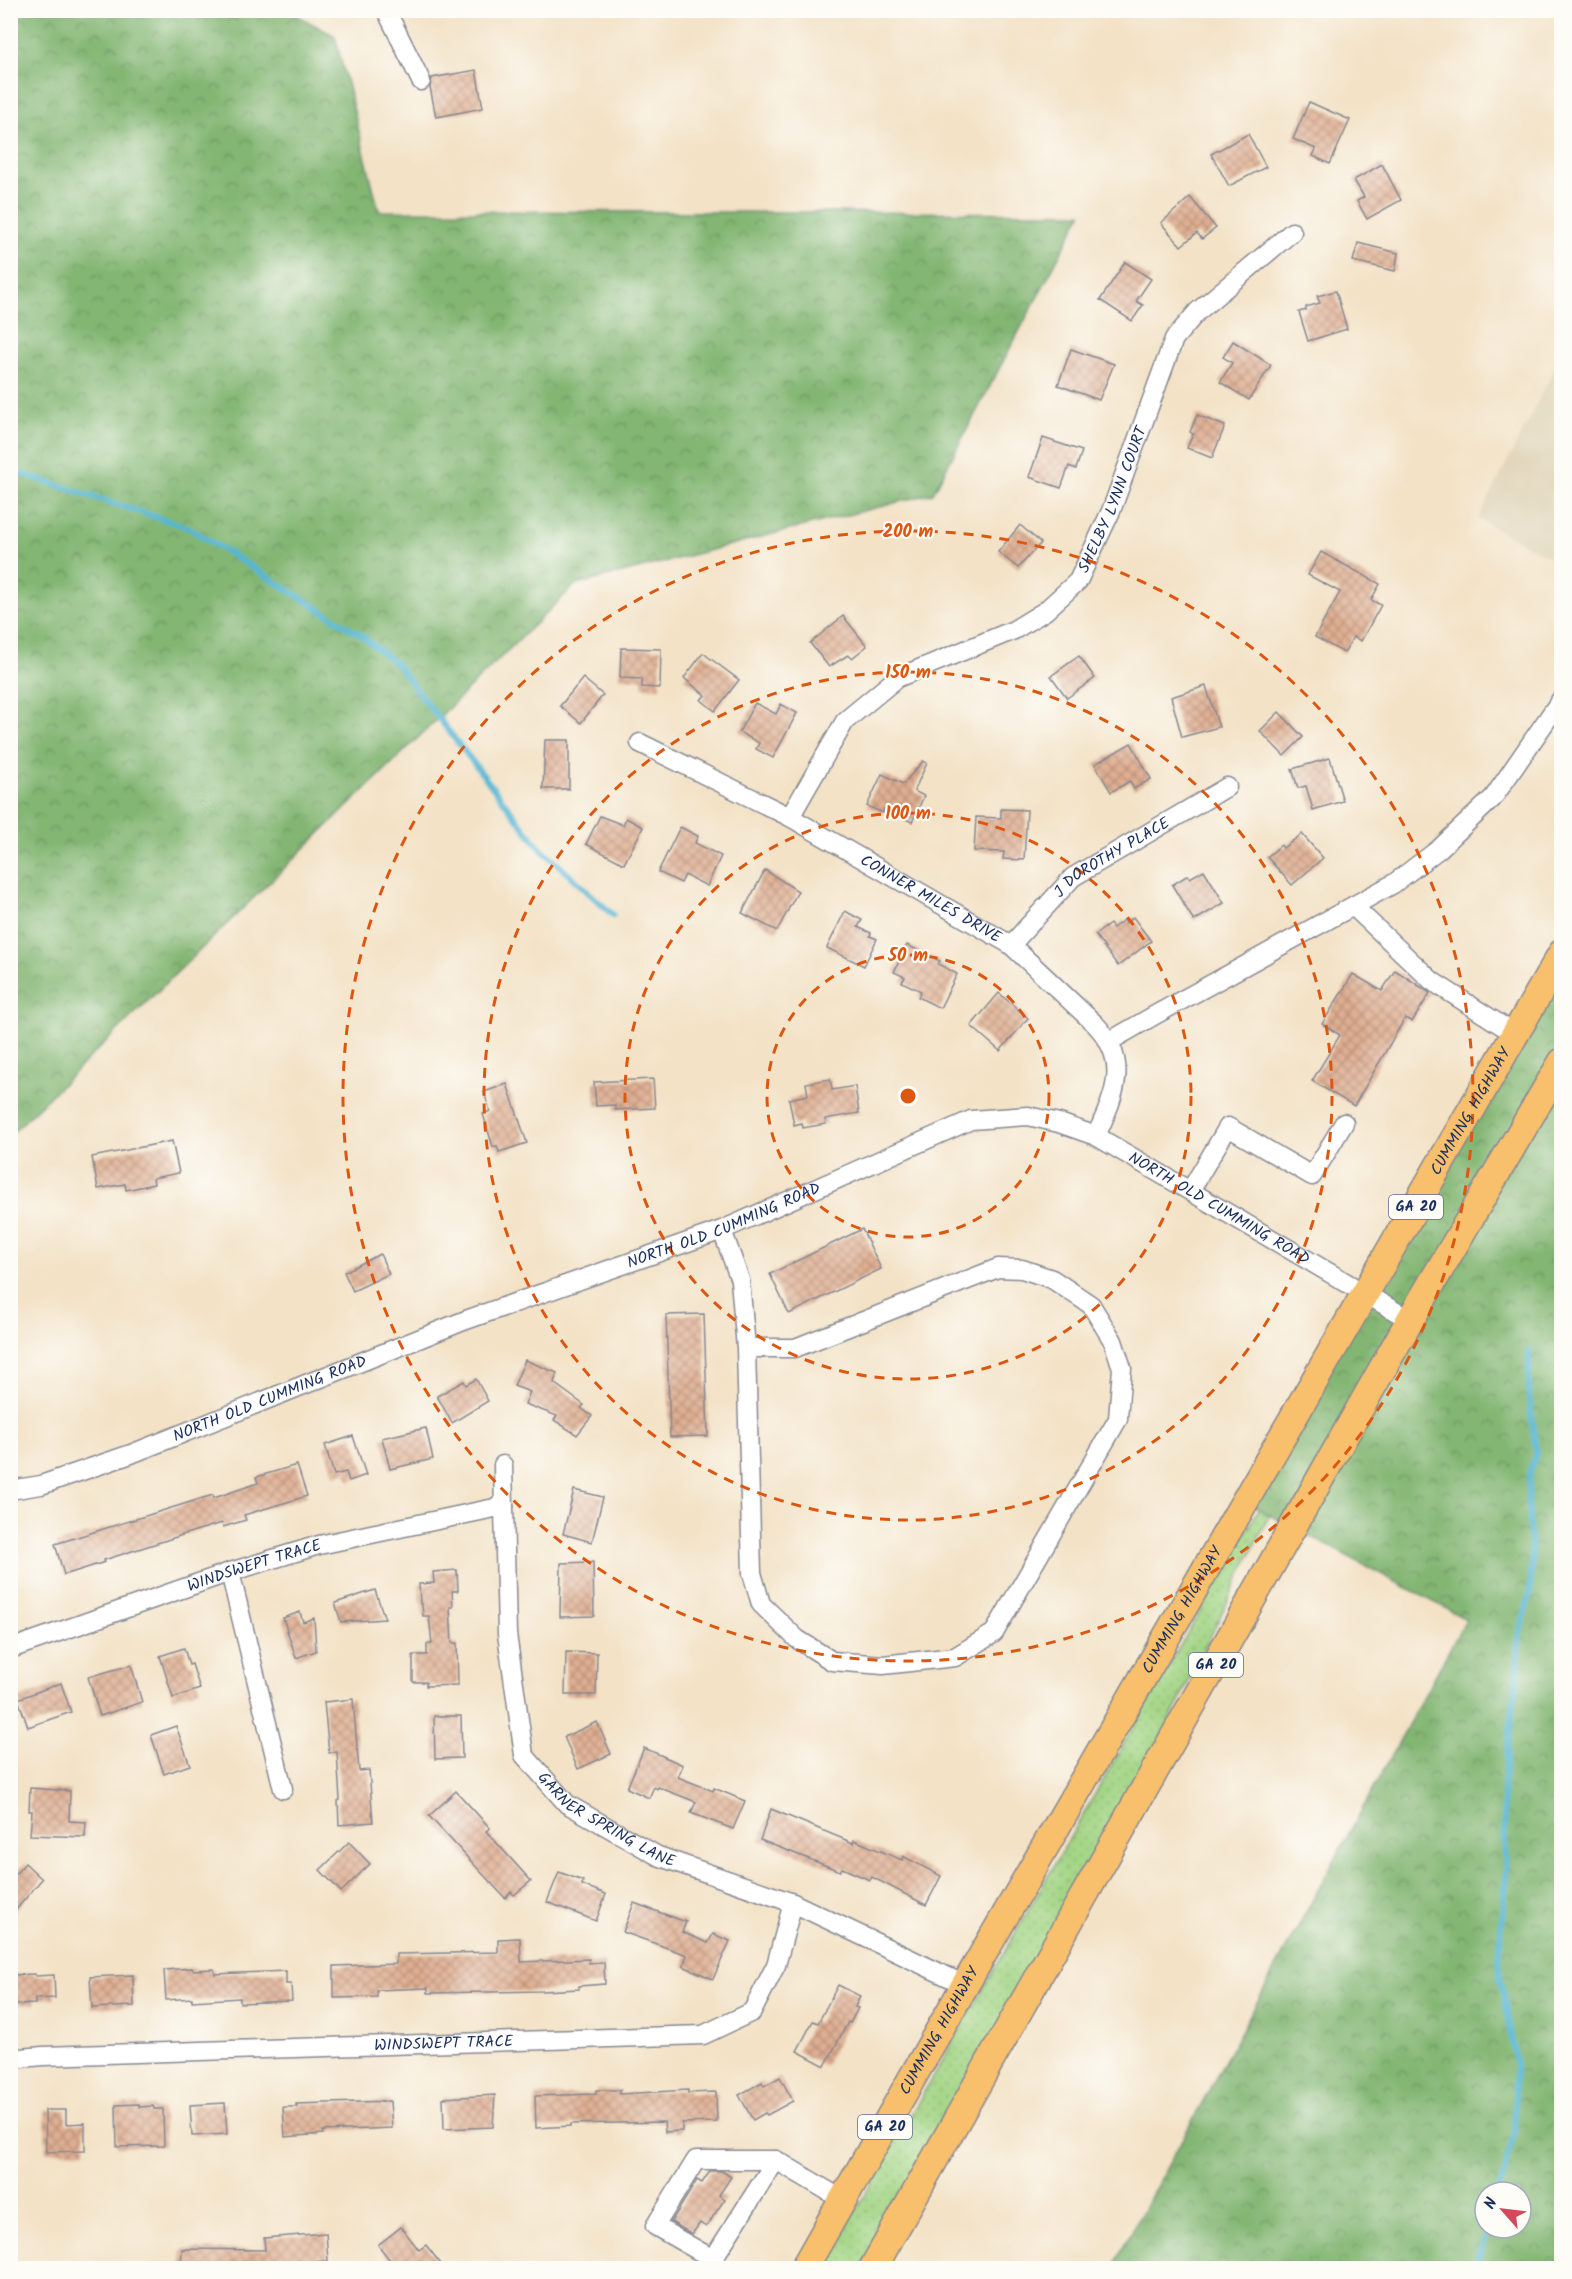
<svg xmlns="http://www.w3.org/2000/svg" width="1572" height="2279" font-family="Kalam,sans-serif">
  <style>
    .built { fill: #dfd3b6 }
    .grass { fill: url(#grass-dots); stroke: #5f8272; stroke-width: 1.5 }
    .forest { fill: url(#forest-crowns); stroke: #4e7268; stroke-width: 1.5; fill-rule: evenodd }
    .lines { fill: none; stroke-linecap: round; stroke-linejoin: round }
    .stream { stroke: #55b6d4; stroke-width: 6 }
    .building { fill: url(#building-cross-hatch) }
    .minor-casing { stroke: #878892; stroke-width: 21 }
    .highway-casing { stroke: #878892; stroke-width: 30 }
    .minor { stroke: #fff; stroke-width: 18 }
    .highway { stroke: #f8bf6c; stroke-width: 27 }
    .ring { fill: none; stroke: #de5710; stroke-width: 3; stroke-dasharray: 10 8 }
    .labels { text-anchor: middle; dominant-baseline: central; stroke-width: 4.5; stroke-linejoin: round; paint-order: stroke }
    .shield { fill: #fdfcf7; stroke: #5f6c8c; stroke-width: 1.5 }
    .shield-label { font-size: 15px; font-weight: bold; fill: #1b2f5e }
    .street-label { font-size: 16px; fill: #1b2f5e; stroke: #fdfcf7 }
    .centre { fill: #de5710; stroke: #fdfcf7; stroke-width: 3 }
    .ring-label { font-size: 18px; text-anchor: middle; font-weight: bold; fill: #de5710; stroke: #fdfcf7; stroke-width: 4.5; stroke-linejoin: round; paint-order: stroke }
  </style>
  <defs>
    <pattern id="grass-dots" width="8" height="8" patternUnits="userSpaceOnUse" patternTransform="scale(1.5)"><rect width="8" height="8" fill="#a3d585"/><path d="M2 2h.1M6 6h.1" fill="none" stroke="#8cb775" stroke-width="1.8" stroke-linecap="round"/></pattern>
    <pattern id="forest-crowns" width="20" height="18" patternUnits="userSpaceOnUse" patternTransform="scale(1.5)"><rect width="20" height="18" fill="#82b672"/><path d="M2 6a3 3 0 1 1 6 0M12 15a3 3 0 1 1 6 0" fill="none" stroke="#6a9461"/></pattern>
    <pattern id="building-cross-hatch" width="8" height="8" patternUnits="userSpaceOnUse" patternTransform="scale(1.5)"><rect width="8" height="8" fill="#e0af91"/><path d="M0 0l8 8M0 8l8-8" fill="none" stroke="#b58f7a"/></pattern>
  </defs>
  <rect width="100%" height="100%" fill="#fdfcf7"/>
  <filter id="ink" filterUnits="userSpaceOnUse"><feTurbulence type="fractalNoise" baseFrequency=".0167" numOctaves="2"/><feDisplacementMap in="SourceGraphic" scale="12" xChannelSelector="R" yChannelSelector="G"/><feConvolveMatrix kernelMatrix="1 2 1 2 8 2 1 2 1" color-interpolation-filters="sRGB"/></filter>
  <filter id="wash" filterUnits="userSpaceOnUse"><feTurbulence type="fractalNoise" baseFrequency=".008" numOctaves="4" result="noise"/><feDisplacementMap in="SourceGraphic" scale="24" xChannelSelector="R" yChannelSelector="G"/><feGaussianBlur stdDeviation="1.35" result="paint"/><feColorMatrix in="noise" values="0 0 0 0 0 0 0 0 0 0 0 0 0 0 0 0 0 1.4 0 .05"/><feComposite in="paint" operator="in"/></filter>
  <g filter="url(#wash)">
    <rect width="100%" height="100%" fill="#f3e2c6"/>
    <polygon class="built" points="1561,356 1561,564 1478,519"/>
    <polygon class="grass" points="1346,1357 1132,1798 861,2268 823,2268"/>
    <g class="forest">
      <polygon points="11,10 289,11 335,36 379,211 1082,213 933,493 575,585 11,1134"/>
      <path d="M1561 942V2268H1112L1466 1619 1238 1498ZM1485 2192H1521V2228H1485Z"/>
    </g>
    <g class="lines">
      <g class="stream">
        <polyline points="10,470 187,527 361,635 397,665 540,848 613,915"/>
        <polyline points="1499,2192 1514,2133 1516,2063 1500,1977 1499,1948 1506,1883 1503,1785 1518,1671 1518,1641 1530,1593 1532,1558 1528,1499 1530,1470 1536,1453 1529,1396 1529,1350"/>
        <polyline points="1474,2268 1489,2228"/>
      </g>
    </g>
    <g id="blocks">
      <g class="building">
        <polygon points="476,70 483,108 436,117 430,87 432,78"/>
        <polygon points="1309,102 1350,120 1330,164 1313,156 1316,149 1293,139"/>
        <polygon points="1248,134 1266,167 1229,186 1211,154"/>
        <polygon points="1382,164 1401,200 1367,219 1357,201 1364,197 1354,180"/>
        <polygon points="1190,197 1216,228 1202,239 1197,233 1181,246 1161,223"/>
        <polygon points="1358,243 1398,253 1395,271 1353,261"/>
        <polygon points="1125,262 1151,279 1136,301 1143,305 1132,321 1100,300"/>
        <polygon points="1336,291 1347,329 1308,341 1299,312 1306,310 1306,307 1320,303 1317,296"/>
        <polygon points="1233,341 1271,365 1249,400 1220,382 1232,363 1223,357"/>
        <polygon points="1071,349 1114,364 1099,400 1058,385"/>
        <polygon points="1197,415 1225,426 1212,458 1187,448 1193,434 1190,432"/>
        <polygon points="1043,438 1082,451 1076,469 1069,466 1061,488 1029,477"/>
        <polygon points="1020,525 1041,543 1018,568 998,552"/>
        <polygon points="1321,552 1380,584 1371,600 1381,605 1361,641 1353,637 1344,653 1315,637 1340,592 1308,575"/>
        <polygon points="843,616 867,646 852,658 848,655 829,667 810,643"/>
        <polygon points="621,648 661,649 660,688 642,687 642,679 620,678"/>
        <polygon points="703,653 739,680 715,711 701,700 705,695 684,678"/>
        <polygon points="1079,656 1095,678 1067,698 1051,676"/>
        <polygon points="583,678 603,695 581,723 560,706"/>
        <polygon points="1206,686 1219,727 1182,737 1171,697"/>
        <polygon points="755,703 776,714 781,704 797,713 773,758 756,749 759,743 739,732"/>
        <polygon points="1279,712 1303,737 1284,756 1260,731"/>
        <polygon points="545,740 569,740 569,789 543,789"/>
        <polygon points="1131,743 1151,779 1134,789 1130,781 1111,792 1095,764"/>
        <polygon points="1330,758 1343,801 1313,810 1306,786 1298,788 1292,769"/>
        <polygon points="923,761 927,763 914,791 924,796 912,822 884,809 883,813 867,806 882,774 903,784"/>
        <polygon points="1001,809 1027,810 1024,860 1003,859 1004,852 974,851 976,817 1001,818"/>
        <polygon points="600,816 623,825 626,818 643,827 624,864 586,844"/>
        <polygon points="680,827 698,836 695,843 721,856 707,886 685,875 681,883 658,872"/>
        <polygon points="1302,834 1323,858 1292,885 1267,857 1281,845 1283,848"/>
        <polygon points="765,870 798,891 777,931 742,913"/>
        <polygon points="1204,870 1224,903 1194,921 1172,885 1188,875 1190,878"/>
        <polygon points="845,911 862,920 858,927 871,933 870,936 877,939 864,966 827,948"/>
        <polygon points="1133,917 1151,941 1118,966 1095,935 1110,924 1113,928 1124,920 1126,923"/>
        <polygon points="907,945 940,961 938,964 957,974 940,1008 918,997 921,991 902,982 905,977 894,972"/>
        <polygon points="1395,970 1430,993 1412,1022 1405,1018 1354,1106 1312,1081 1340,1035 1322,1024 1353,974 1382,991"/>
        <polygon points="999,993 1028,1018 1000,1051 971,1026"/>
        <polygon points="653,1079 655,1108 615,1110 615,1105 596,1106 594,1082"/>
        <polygon points="830,1079 832,1090 855,1086 859,1113 825,1119 826,1124 803,1128 802,1123 794,1125 789,1099 808,1095 806,1083"/>
        <polygon points="507,1084 527,1143 499,1152 497,1146 493,1147 483,1114 490,1111 484,1092"/>
        <polygon points="172,1141 179,1173 153,1178 154,1184 126,1190 125,1184 98,1189 92,1157"/>
        <polygon points="862,1229 881,1269 789,1314 770,1274"/>
        <polygon points="380,1254 389,1274 353,1291 344,1272"/>
        <polygon points="704,1314 708,1436 670,1437 666,1315"/>
        <polygon points="525,1360 557,1373 554,1383 584,1405 581,1408 592,1416 577,1435 554,1420 557,1416 525,1404 530,1392 514,1386"/>
        <polygon points="476,1379 488,1401 452,1423 437,1396 464,1381 466,1385"/>
        <polygon points="426,1428 433,1459 390,1469 382,1438"/>
        <polygon points="353,1436 366,1475 349,1481 346,1472 334,1475 325,1445"/>
        <polygon points="297,1465 307,1496 244,1515 246,1520 223,1527 222,1523 195,1531 104,1560 105,1562 64,1575 55,1544 213,1495 214,1498 258,1483 256,1477"/>
        <polygon points="574,1490 603,1497 592,1542 563,1534"/>
        <polygon points="593,1562 594,1616 560,1617 561,1563"/>
        <polygon points="457,1570 458,1591 452,1591 453,1607 450,1607 452,1643 457,1643 458,1685 426,1686 426,1682 413,1682 413,1655 427,1655 427,1644 432,1644 429,1616 423,1616 422,1604 420,1604 419,1584 434,1583 433,1572"/>
        <polygon points="375,1590 385,1619 341,1622 335,1603"/>
        <polygon points="300,1612 303,1622 314,1618 316,1651 296,1658 283,1618"/>
        <polygon points="184,1648 189,1665 192,1664 200,1689 173,1698 160,1656"/>
        <polygon points="566,1652 597,1653 596,1695 565,1695"/>
        <polygon points="131,1665 142,1702 100,1716 88,1677"/>
        <polygon points="61,1683 71,1712 28,1727 18,1699"/>
        <polygon points="353,1699 359,1771 369,1770 373,1822 339,1825 338,1801 340,1800 337,1752 329,1753 324,1702"/>
        <polygon points="434,1716 461,1716 462,1758 435,1759"/>
        <polygon points="597,1722 611,1754 578,1769 564,1737"/>
        <polygon points="176,1726 190,1765 164,1774 151,1735"/>
        <polygon points="644,1748 683,1765 678,1777 713,1791 714,1788 745,1801 733,1829 691,1813 696,1802 658,1787 657,1789 654,1787 649,1798 627,1788"/>
        <polygon points="30,1788 70,1791 69,1821 86,1822 85,1837 30,1835 32,1811 29,1811"/>
        <polygon points="456,1791 490,1828 486,1831 531,1881 514,1895 511,1892 505,1898 429,1816"/>
        <polygon points="771,1809 853,1843 854,1840 902,1860 903,1856 941,1876 926,1905 872,1877 870,1880 842,1868 840,1871 760,1840"/>
        <polygon points="349,1842 370,1864 341,1892 320,1870"/>
        <polygon points="25,1863 42,1879 10,1917 10,1880"/>
        <polygon points="559,1872 583,1881 582,1885 606,1894 596,1921 547,1902"/>
        <polygon points="634,1903 686,1922 682,1932 708,1943 713,1934 730,1941 713,1979 683,1966 687,1955 623,1932"/>
        <polygon points="520,1938 521,1962 589,1959 589,1963 604,1962 605,1984 579,1986 579,1989 542,1991 428,1993 428,1988 377,1990 377,1997 334,1998 334,1966 396,1964 396,1954 498,1952 498,1939"/>
        <polygon points="192,1968 193,1970 214,1969 215,1974 286,1971 286,1984 291,1984 292,2001 240,2003 240,1998 192,2001 192,1998 166,2000 164,1970"/>
        <polygon points="35,1974 35,1976 54,1975 55,1998 35,1999 35,2004 10,2005 10,1975"/>
        <polygon points="133,1975 134,2006 92,2008 90,1977"/>
        <polygon points="838,1985 860,1996 855,2007 858,2008 850,2023 848,2022 825,2066 797,2051 813,2021 818,2023"/>
        <polygon points="780,2077 793,2101 767,2115 765,2113 753,2120 739,2095 762,2082 764,2086"/>
        <polygon points="596,2090 620,2090 620,2094 688,2090 688,2093 716,2092 717,2122 682,2123 682,2131 665,2132 664,2122 571,2124 571,2126 536,2128 535,2096 596,2094"/>
        <polygon points="495,2095 493,2127 444,2129 443,2098"/>
        <polygon points="390,2101 392,2128 323,2131 323,2134 285,2137 283,2107 297,2107 296,2104"/>
        <polygon points="225,2103 227,2134 192,2136 190,2105"/>
        <polygon points="139,2104 139,2107 153,2106 154,2109 163,2109 164,2146 117,2147 116,2105"/>
        <polygon points="45,2110 66,2110 66,2124 85,2123 85,2151 46,2152"/>
        <polygon points="710,2171 722,2171 731,2177 719,2195 725,2199 706,2227 700,2223 692,2234 671,2222 697,2180 702,2183"/>
        <polygon points="401,2227 419,2250 426,2245 444,2268 396,2268 378,2245"/>
        <polygon points="326,2233 328,2261 238,2268 181,2268 182,2249 265,2250 264,2238"/>
      </g>
    </g>
  </g>
  <g filter="url(#ink)">
    <use href="#blocks" fill-opacity="0" stroke="#878892" stroke-width="1.5"/>
    <g class="lines">
      <defs>
        <g id="minor">
          <polyline points="386,10 421,81"/>
          <path id="s1" d="M640 743 790 817 1011 945 1095 1024C1131 1061 1115 1094 1096 1136"/>
          <path id="s2" d="M790 817 845 721 897 678 1014 630 1045 611 1078 581 1111 511 1174 339 1197 312 1292 232"/>
          <polyline points="1353,906 1432,981 1515,1034"/>
          <path id="s3" d="M1011 945 1073 877 1227 787"/>
          <polyline points="1110,1041 1155,1015 1393,884 1439,849 1493,798 1562,698"/>
          <polyline points="1190,1191 1228,1127 1312,1176 1344,1123"/>
          <polyline points="722,1230 740,1280 746,1348 752,1573 761,1604 797,1639 832,1661 883,1665 955,1657 994,1633 1118,1419 1122,1368 1113,1341 1091,1305 1052,1279 1022,1269 998,1268 795,1348 746,1348"/>
          <path id="s4" d="M503 1465 507 1634 524 1755 567 1804 658 1856 793 1903 965 1985"/>
          <path id="s5" d="M10 1490 41 1485 131 1454 466 1320 722 1230 971 1120 1028 1116 1059 1123 1096 1136 1410 1320"/>
          <polyline points="230,1572 283,1789"/>
          <path id="s6" d="M10 1649 230 1572 319 1545 504 1506"/>
          <path id="s7" d="M10 2059 43 2056 703 2035 752 2012 776 1965 793 1903"/>
          <polyline points="776,2160 713,2259 655,2226 696,2160 776,2160 843,2200"/>
        </g>
        <g id="highway">
          <path id="s8" d="M804 2268 965 1985 1562 953"/>
          <polyline points="873,2268 1410,1320 1562,1062"/>
        </g>
      </defs>
      <use href="#minor" class="minor-casing"/>
      <use href="#highway" class="highway-casing"/>
      <use href="#minor" class="minor"/>
      <use href="#highway" class="highway"/>
    </g>
  </g>
  <g class="ring">
    <circle cx="908" cy="1096" r="141"/>
    <circle cx="908" cy="1096" r="283"/>
    <circle cx="908" cy="1096" r="424"/>
    <circle cx="908" cy="1096" r="565"/>
  </g>
  <g class="labels">
    <g class="shield">
      <rect x="1389" y="1195" width="54" height="24" rx="4.5"/>
      <rect x="1189" y="1653" width="54" height="24" rx="4.5"/>
      <rect x="858" y="2115" width="54" height="24" rx="4.5"/>
    </g>
    <g class="shield-label">
      <text x="1416" y="1207">GA 20</text>
      <text x="1216" y="1665">GA 20</text>
      <text x="885" y="2127">GA 20</text>
    </g>
    <g class="street-label">
      <text stroke="none"><textPath href="#s2" startOffset="474">SHELBY LYNN COURT</textPath></text>
      <text stroke="none"><textPath href="#s3" startOffset="135">J DOROTHY PLACE</textPath></text>
      <text stroke="none"><textPath href="#s1" startOffset="330">CONNER MILES DRIVE</textPath></text>
      <text stroke="none"><textPath href="#s8" startOffset="1335">CUMMING HIGHWAY</textPath></text>
      <text stroke="none"><textPath href="#s5" startOffset="1302">NORTH OLD CUMMING ROAD</textPath></text>
      <text stroke="none"><textPath href="#s5" startOffset="762">NORTH OLD CUMMING ROAD</textPath></text>
      <text stroke="none"><textPath href="#s5" startOffset="276">NORTH OLD CUMMING ROAD</textPath></text>
      <text stroke="none"><textPath href="#s6" startOffset="258">WINDSWEPT TRACE</textPath></text>
      <text stroke="none"><textPath href="#s8" startOffset="759">CUMMING HIGHWAY</textPath></text>
      <text stroke="none"><textPath href="#s4" startOffset="398">GARNER SPRING LANE</textPath></text>
      <text stroke="none"><textPath href="#s8" startOffset="273">CUMMING HIGHWAY</textPath></text>
      <text stroke="none"><textPath href="#s7" startOffset="434">WINDSWEPT TRACE</textPath></text>
    </g>
  </g>
  <circle cx="908" cy="1096" r="9" class="centre"/>
  <g class="ring-label">
    <text x="908" y="537">200 m</text>
    <text x="908" y="678">150 m</text>
    <text x="908" y="819">100 m</text>
    <text x="908" y="961">50 m</text>
  </g>
  <rect width="1572" height="2279" fill="none" stroke="#fdfcf7" stroke-width="36"/>
  <g transform="translate(1503 2210) rotate(298)"><circle r="28" fill="#fdfcf7" stroke="#a3aaba" stroke-width="1.5"/>
  <path d="M0-4.5L10 22L0 15L-10 22Z" fill="#d1495b"/>
  <text y="-9" font-size="16" font-weight="bold" text-anchor="middle" fill="#1b2f5e">N</text>
  </g>
</svg>
